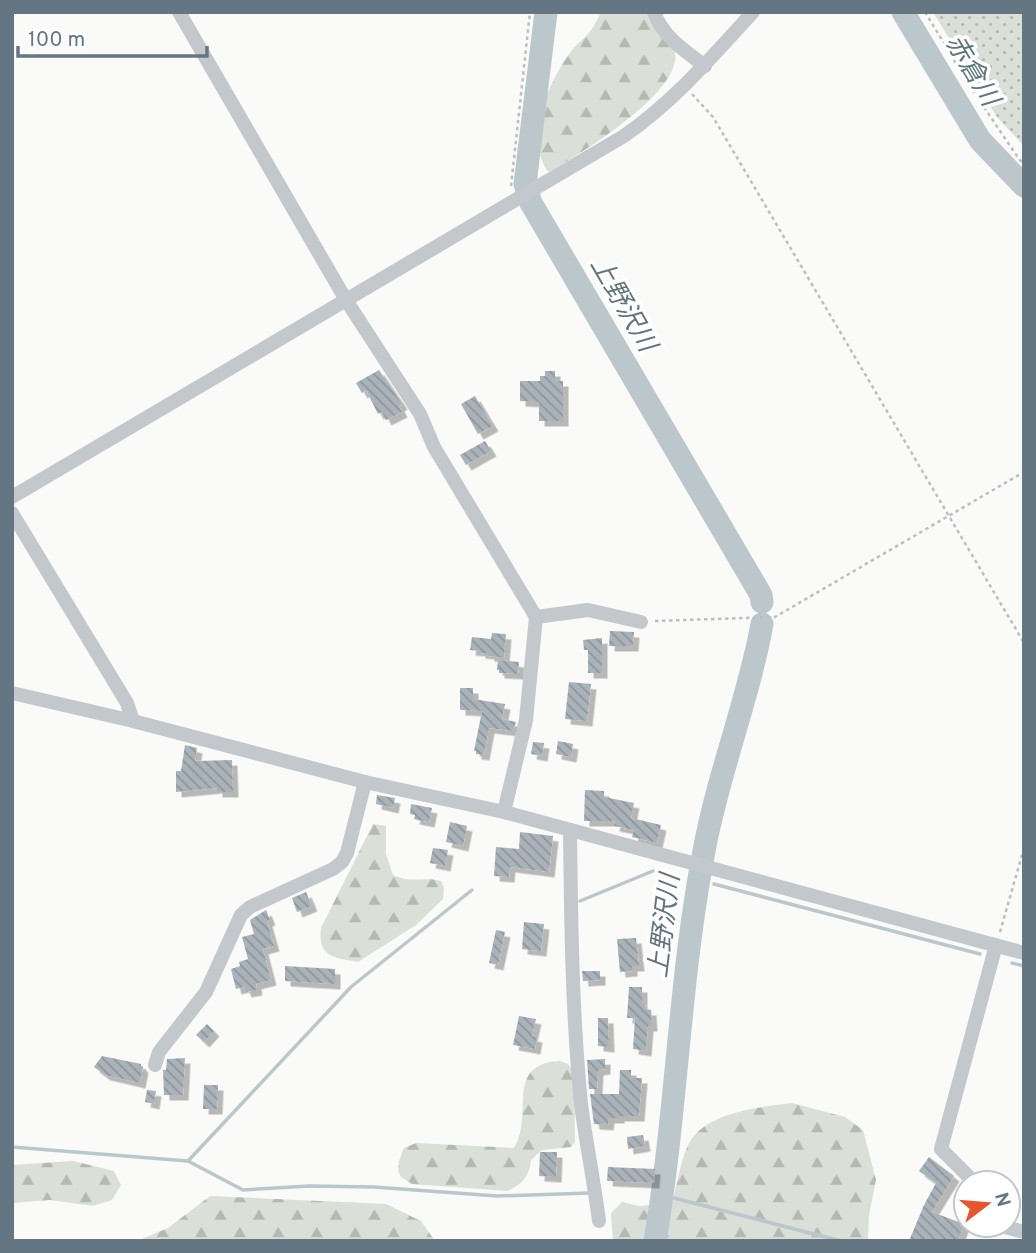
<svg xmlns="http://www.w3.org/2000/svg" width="1036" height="1253" font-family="Overpass,'Noto Sans JP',sans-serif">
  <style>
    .grass { fill: url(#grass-dots) }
    .forest { fill: url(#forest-firs) }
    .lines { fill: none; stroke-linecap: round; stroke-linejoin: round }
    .stream { stroke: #bbc7cb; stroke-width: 3.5 }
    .river { stroke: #bbc7cb; stroke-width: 23 }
    .building { fill: url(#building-back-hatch); filter: url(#shadow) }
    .path { stroke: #bbbfc2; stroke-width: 2.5; stroke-dasharray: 3.5 3.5; stroke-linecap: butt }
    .minor { stroke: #c3c8cc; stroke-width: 14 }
    .labels { text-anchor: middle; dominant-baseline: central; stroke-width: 7; stroke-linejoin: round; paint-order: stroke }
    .water-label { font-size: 26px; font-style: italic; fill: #60757c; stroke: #fff }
  </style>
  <defs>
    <pattern id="grass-dots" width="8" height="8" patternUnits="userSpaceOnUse" patternTransform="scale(1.75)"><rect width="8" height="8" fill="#dadfd7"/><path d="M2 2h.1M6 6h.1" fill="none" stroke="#b4b9b4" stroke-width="1.8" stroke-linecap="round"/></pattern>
    <pattern id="forest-firs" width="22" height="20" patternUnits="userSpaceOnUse" patternTransform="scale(1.75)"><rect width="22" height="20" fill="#dadfd7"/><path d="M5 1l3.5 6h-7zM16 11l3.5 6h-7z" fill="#b4b9b4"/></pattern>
    <pattern id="building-back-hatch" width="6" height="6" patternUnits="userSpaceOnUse" patternTransform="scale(1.75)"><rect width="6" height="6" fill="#aab3b9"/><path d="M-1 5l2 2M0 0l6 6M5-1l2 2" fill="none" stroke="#8e969c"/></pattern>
    <filter id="shadow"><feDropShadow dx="5.5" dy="5.5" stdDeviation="0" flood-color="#0004"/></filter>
  </defs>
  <rect width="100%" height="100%" fill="#fafaf8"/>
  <polygon class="grass" points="933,12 1024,12 1024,146 997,117"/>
  <g class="forest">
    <path d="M601 12H647L674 49C689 88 580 154 551 171H547C525 133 548 83 572 50 576 44 582 41 587 35 593 29 597 20 601 12Z"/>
    <path d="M373 824 386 826V854L393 875C411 884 423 876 441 881L444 888 443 899 416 925 358 962C335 958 317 957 321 928Z"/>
    <path d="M560 1061 568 1064 574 1074 575 1142 571 1147 542 1150 531 1160C529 1177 523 1183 508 1191L412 1184 401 1177 398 1171 399 1161 404 1148 416 1143 514 1148C535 1115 503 1064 560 1061Z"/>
    <path d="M792 1103 845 1117 863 1130 876 1180 869 1215 868 1241H613L611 1213 622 1202 639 1206 672 1204C677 1184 680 1163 688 1145 704 1112 760 1107 792 1103Z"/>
    <polygon points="73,1161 114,1171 121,1185 112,1200 93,1206 50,1200 12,1203 12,1165"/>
    <polygon points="210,1196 386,1204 421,1221 435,1241 137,1241 168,1228"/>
  </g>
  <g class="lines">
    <g class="stream">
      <polyline points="714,884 980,954"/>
      <polyline points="580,901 653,871"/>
      <polyline points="1012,963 1024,966"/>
      <polyline points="12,1147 188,1161 243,1190 309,1186 374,1187 497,1196 590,1193"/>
      <polyline points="188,1161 351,987 472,890"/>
      <polyline points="674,1198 841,1241"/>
    </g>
    <g class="river">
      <polyline points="546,12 525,184 531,203 761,595 762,602"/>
      <polyline points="903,12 980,140 1024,186"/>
      <path d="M655 1241C677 1112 679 980 704 851 718 774 748 701 762 624"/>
    </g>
  </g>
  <g class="building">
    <polygon points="379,370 402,404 399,406 402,412 386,420 382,412 378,414 366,390 362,393 356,383"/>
    <polygon points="545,371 555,371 555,381 563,381 563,421 539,421 539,402 520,401 520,381 540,381 540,376 545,376"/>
    <polygon points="475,396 493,426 478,434 461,404"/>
    <polygon points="485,441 491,451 466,465 460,455"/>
    <polygon points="610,631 634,632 633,646 609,646"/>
    <polygon points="492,633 506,634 504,658 489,656 489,654 480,653 480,651 470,650 472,637 491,639"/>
    <polygon points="602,638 602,673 588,673 588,650 584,650 583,640"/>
    <polygon points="498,660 519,662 518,674 499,673 499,670 497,670"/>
    <polygon points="569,682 591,684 587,721 565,719"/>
    <polygon points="460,688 473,688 473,699 505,704 502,719 516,722 513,731 489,728 484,755 476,754 476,751 474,751 482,711 460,710"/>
    <polygon points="558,741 573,744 571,757 556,754"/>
    <polygon points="533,742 544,743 542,756 531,754"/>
    <polygon points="185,745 197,748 195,761 232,760 233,792 217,792 217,788 176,792 176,771 181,771"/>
    <polygon points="585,790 604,791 604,797 634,803 631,818 661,825 657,843 632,837 634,830 614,826 615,821 584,821"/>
    <polygon points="377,795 395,798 393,808 376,804"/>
    <polygon points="411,804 432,808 429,822 414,819 415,815 410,814"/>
    <polygon points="450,822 467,826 463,846 446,842"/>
    <polygon points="520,832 553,836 549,872 510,867 509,877 494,876 496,847 519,849"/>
    <polygon points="433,848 448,850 445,866 430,863"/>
    <polygon points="306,892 312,906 297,912 292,898"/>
    <polygon points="266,910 270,920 267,921 274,946 263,949 271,980 256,984 257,990 246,992 244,987 236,989 231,969 240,966 239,962 248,959 242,937 254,934 250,920"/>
    <polygon points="524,922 544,924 541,951 522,949"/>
    <polygon points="496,930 505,932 498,965 489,963"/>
    <polygon points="636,938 639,966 632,966 632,971 620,972 617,939"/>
    <polygon points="285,966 335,969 335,984 285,981"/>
    <polygon points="582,971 600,971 600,980 583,981"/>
    <polygon points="629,987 642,987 642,1004 645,1004 646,1010 651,1010 652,1026 648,1026 646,1051 633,1049 635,1018 627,1018"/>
    <polygon points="519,1016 536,1019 532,1036 537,1037 535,1049 513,1045"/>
    <polygon points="598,1018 608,1018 609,1047 598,1046"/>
    <polygon points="207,1024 214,1031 204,1042 196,1035"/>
    <polygon points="102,1056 141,1064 141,1066 143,1067 140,1083 105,1075 94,1067"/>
    <polygon points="185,1058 183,1095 164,1095 163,1070 166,1070 167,1059"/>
    <polygon points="605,1059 605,1069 598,1070 597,1089 589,1089 587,1060"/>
    <polygon points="620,1070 631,1070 631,1078 642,1078 639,1116 619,1116 619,1118 609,1118 608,1125 594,1124 590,1094 619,1094"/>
    <polygon points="204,1085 218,1085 217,1109 203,1109"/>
    <polygon points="147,1090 156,1091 154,1104 145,1102"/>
    <polygon points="643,1135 645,1146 628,1149 627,1137"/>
    <polygon points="540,1152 557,1152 556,1177 539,1176"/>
    <polygon points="929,1157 954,1176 932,1212 964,1224 958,1241 909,1241 924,1205 936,1183 919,1171"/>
    <polygon points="608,1167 655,1169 654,1183 607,1181"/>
  </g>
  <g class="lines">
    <g class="path">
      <polyline points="925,12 973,91 1019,159 1024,164"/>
      <polyline points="692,94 713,117 1024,643"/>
      <polyline points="511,186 530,12"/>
      <polyline points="655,621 775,617 1024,472"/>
      <polyline points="1000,932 1024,848"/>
    </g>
    <g class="minor">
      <polyline points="179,12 346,300 420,414 434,447 536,617 526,720 504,812"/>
      <path d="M654 12C662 36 685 51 705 66"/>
      <path d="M12 497 624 136C674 101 712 57 753 12"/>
      <polyline points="12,513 127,703 133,721"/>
      <polyline points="536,617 588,610 641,622"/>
      <polyline points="12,693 133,721 365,782 504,812 1024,953"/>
      <path d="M570 830C571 921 572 1012 581 1104 586 1143 594 1181 599 1221"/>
      <polyline points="155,1065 159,1052 206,992 241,915 250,907 333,869 342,862 347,853 365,782"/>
      <polyline points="972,1183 969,1177 941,1149 996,945"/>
      <polyline points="998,1225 1024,1232"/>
    </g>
  </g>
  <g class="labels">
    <g class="water-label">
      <text transform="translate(971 71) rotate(59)">赤倉川</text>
      <text transform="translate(622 305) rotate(60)">上野沢川</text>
      <text transform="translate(666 926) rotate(-83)">上野沢川</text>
    </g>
  </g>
  <rect width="1036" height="1253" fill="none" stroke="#657683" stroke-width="28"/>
  <g transform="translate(987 1204) rotate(74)"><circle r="33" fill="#ffffff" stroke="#c1c8cd" stroke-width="2"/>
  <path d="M0-5L12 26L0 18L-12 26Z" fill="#e4572e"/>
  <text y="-10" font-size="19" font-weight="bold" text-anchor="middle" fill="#657683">N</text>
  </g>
  <path d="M18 46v10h189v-10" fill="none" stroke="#657683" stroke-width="3.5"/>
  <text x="28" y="46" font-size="21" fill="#657683" stroke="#ffffff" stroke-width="5" paint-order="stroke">100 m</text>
</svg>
